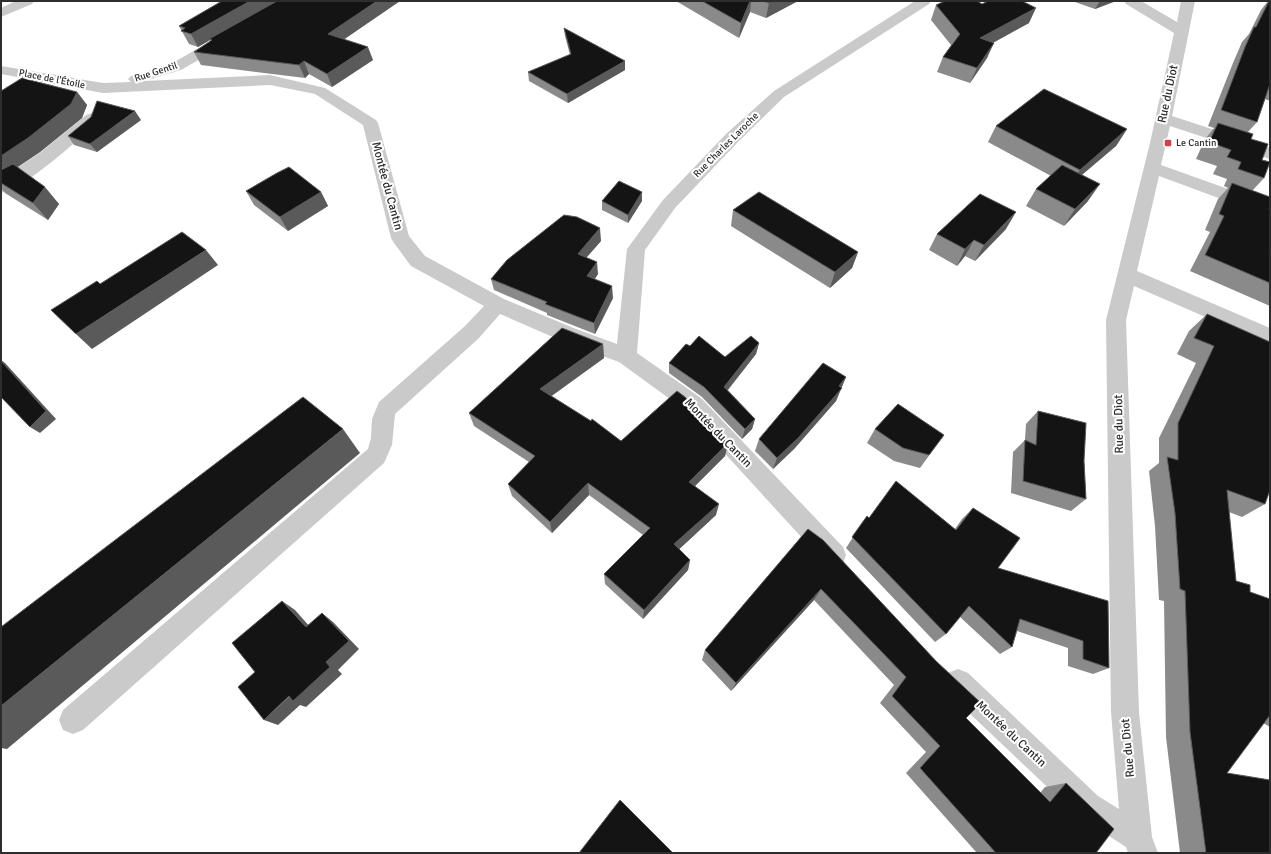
<svg xmlns="http://www.w3.org/2000/svg" width="1271" height="854" font-family="Signika,sans-serif">
  <style>
    .lines { fill: none; stroke-linecap: round; stroke-linejoin: round }
    .minor { fill: #cacaca; fill-rule: evenodd }
    .wall { fill: #8a8a8a }
    .shaded-wall { fill: #5a5a5a }
    .building { fill: #141414; stroke: #5a5a5a }
    .poi-dot { fill: #d24149; stroke: #fff; stroke-width: 1.5 }
    .labels { text-anchor: middle; dominant-baseline: central; stroke-width: 4; stroke-linejoin: round; paint-order: stroke }
    .far-street-label { font-size: 10px; fill: #2d2d2d; stroke: #fff }
    .far-poi-label { font-size: 10px; fill: #2d2d2d; stroke: #fff; text-anchor: start }
    .street-label { font-size: 12px; fill: #2d2d2d; stroke: #fff }
  </style>
  <rect width="100%" height="100%" fill="#fff"/>
  <g class="lines">
    <g class="minor">
      <polygon points="16,1 34,1 32,4 1,17 1,8"/>
      <polygon points="915,1 931,1 929,4 784,97 738,142 675,208 645,250 637,353 701,398 843,547 846,555 843,563 834,567 825,563 685,410 619,362 562,341 500,314 479,338 395,414 392,445 384,463 83,730 73,734 63,730 59,720 63,710 368,449 371,438 372,419 379,402 465,326 484,306 411,266 394,243 391,238 363,125 315,94 270,85 103,93 1,74 1,66 103,83 131,82 128,79 131,76 171,64 216,38 221,37 226,38 228,41 226,44 181,70 144,81 270,75 325,88 376,120 378,123 409,236 425,256 504,299 576,329 617,344 627,249 663,200 726,134 774,91"/>
      <polygon points="1124,1 1141,1 1177,22 1181,1 1195,1 1172,116 1270,148 1270,159 1170,126 1161,165 1270,204 1270,217 1159,176 1137,271 1270,328 1270,345 1134,286 1126,320 1139,712 1152,837 1158,853 1128,853 1126,847 1078,816 948,693 944,683 948,673 958,669 968,673 1098,796 1119,809 1111,712 1106,320 1150,143 1174,33 1126,4"/>
      <path d="M92 113 98 115 100 118 96 124C73 144 29 185 1 193V179L41 152 86 115Z"/>
    </g>
  </g>
  <g class="wall">
    <polygon points="222,1 400,1 344,39 373,60 332,87 309,74 305,78 201,65 194,52 210,41 210,40 198,47 189,44 179,26"/>
    <polygon points="676,1 798,1 766,18 750,12 739,38"/>
    <polygon points="1072,1 1116,1 1095,9"/>
    <polygon points="1268,1 1270,1 1270,101 1265,99 1257,122 1248,132 1262,160 1264,178 1252,191 1269,209 1269,255 1270,255 1270,306 1190,271 1210,232 1205,230 1218,199 1228,188 1224,186 1227,179 1213,174 1217,166 1196,159 1205,139 1214,128 1208,126 1233,63 1242,42 1249,34 1261,10"/>
    <polygon points="982,4 1029,23 993,43 987,58 970,83 937,72 943,57 951,45 931,20 936,5"/>
    <polygon points="564,28 625,70 568,103 529,81 528,72 570,55 565,36"/>
    <polygon points="1,91 77,92 87,105 82,118 40,152 18,167 59,204 48,220 5,193 1,188"/>
    <polygon points="141,120 97,152 74,145 68,136"/>
    <polygon points="996,126 1127,129 1116,146 1081,175 1088,201 1064,226 1026,206 1036,189 1051,176 988,142"/>
    <polygon points="246,191 321,192 328,206 288,231 254,205"/>
    <polygon points="642,192 642,201 628,223 602,210 602,201"/>
    <polygon points="733,210 858,252 852,268 830,288 731,226"/>
    <polygon points="1006,229 975,261 965,256 957,266 929,250 937,234"/>
    <polygon points="601,241 586,258 598,274 595,279 613,298 595,334 547,315 547,313 494,290 491,279"/>
    <polygon points="1207,314 1265,504 1242,517 1229,512 1236,581 1250,592 1270,599 1270,727 1265,724 1263,724 1227,773 1270,853 1180,853 1166,737 1164,601 1159,600 1155,526 1149,471 1159,463 1159,438 1196,363 1177,354 1189,331"/>
    <polygon points="759,343 756,354 728,390 755,419 752,429 742,439 702,397 669,373 669,363 690,346 725,357"/>
    <polygon points="603,344 604,358 551,396 621,441 728,443 725,456 695,486 716,515 679,549 690,560 688,570 643,619 605,584 604,574 643,535 589,495 552,533 512,496 508,484 529,462 474,426 469,413"/>
    <polygon points="846,377 836,401 794,449 773,469 755,451 759,439"/>
    <polygon points="1038,411 1084,461 1086,499 1071,511 1011,493 1013,452 1025,440 1026,424"/>
    <polygon points="875,429 944,435 920,468 894,461 867,443"/>
    <polygon points="973,508 998,568 1108,601 1109,668 1093,674 1068,666 1068,648 1017,631 1012,647 1000,654 960,617 946,634 935,642 846,548 867,516 869,518 955,529 962,519"/>
    <polygon points="808,529 966,718 1040,793 1045,787 1066,783 1096,853 977,853 906,773 926,752 880,703 894,685 814,600 731,691 702,660 705,650"/>
  </g>
  <g class="shaded-wall">
    <polygon points="250,1 278,1 209,39 210,40 198,47 191,34"/>
    <polygon points="377,1 400,1 333,47 328,34"/>
    <polygon points="750,1 751,1 750,12 739,38 741,23"/>
    <polygon points="772,1 798,1 766,18 769,3"/>
    <polygon points="1100,1 1116,1 1095,9"/>
    <polygon points="1036,8 1029,23 974,53 980,38"/>
    <polygon points="994,43 987,58 970,83 977,68"/>
    <polygon points="368,47 373,60 332,87 327,74"/>
    <polygon points="304,61 309,74 305,78 299,65"/>
    <polygon points="625,61 625,70 568,103 567,94"/>
    <polygon points="77,92 87,105 82,118 40,152 1,178 1,156"/>
    <polygon points="135,111 141,120 97,152 90,144"/>
    <polygon points="1127,129 1116,146 1069,186 1080,170"/>
    <polygon points="1100,184 1088,201 1064,226 1075,209"/>
    <polygon points="45,187 59,204 48,220 33,203"/>
    <polygon points="321,192 328,206 288,231 280,217"/>
    <polygon points="642,192 642,201 628,223 628,215"/>
    <polygon points="1016,212 1006,229 975,261 984,245"/>
    <polygon points="600,228 601,241 579,266 578,254"/>
    <polygon points="974,240 965,256 957,266 965,249"/>
    <polygon points="206,250 218,265 92,349 76,334"/>
    <polygon points="858,252 852,268 830,288 835,272"/>
    <polygon points="597,262 598,274 588,288 587,276"/>
    <polygon points="612,286 613,298 595,334 594,323"/>
    <polygon points="759,343 756,354 722,397 724,387"/>
    <polygon points="603,344 604,358 542,403 540,389"/>
    <polygon points="1,360 5,363 56,419 40,433 30,427 1,361"/>
    <polygon points="846,377 836,401 794,449 773,469 777,458"/>
    <polygon points="755,419 752,429 742,439 745,429"/>
    <polygon points="343,429 360,453 7,749 1,748 1,706"/>
    <polygon points="728,443 725,456 687,494 689,482"/>
    <polygon points="588,483 589,495 552,533 550,522"/>
    <polygon points="719,504 716,515 673,555 674,544"/>
    <polygon points="690,560 688,570 643,619 644,610"/>
    <polygon points="821,589 814,600 731,691 736,683"/>
    <polygon points="282,601 295,610 318,636 306,627"/>
    <polygon points="322,613 333,622 359,649 338,670 342,674 306,707 300,705 278,725 264,720 326,662"/>
  </g>
  <g class="building">
    <polygon points="222,1 250,1 191,34 181,31 185,28 179,26"/>
    <polygon points="277,1 377,1 328,34 368,47 327,74 304,61 299,65 194,52 212,40 209,39"/>
    <polygon points="702,1 750,1 741,23"/>
    <polygon points="763,1 772,1 769,3"/>
    <polygon points="945,1 977,1 982,4 988,1 1022,1 1036,8 980,38 994,43 977,68 943,57 960,34 936,5"/>
    <polygon points="1269,1 1270,1 1270,84 1257,122 1221,110 1245,47 1254,27 1256,27"/>
    <polygon points="564,28 625,61 567,94 528,72 571,54"/>
    <polygon points="22,78 77,92 71,104 28,138 1,156 1,91"/>
    <polygon points="1044,89 1127,129 1080,170 996,126"/>
    <polygon points="97,101 135,111 90,144 68,136 91,117"/>
    <polygon points="1218,123 1253,134 1251,139 1268,144 1262,160 1270,162 1264,178 1238,169 1241,162 1227,157 1231,150 1209,142"/>
    <polygon points="13,164 45,187 33,203 1,183 1,170"/>
    <polygon points="1062,165 1100,184 1075,209 1036,189"/>
    <polygon points="289,167 321,192 280,217 246,191 277,173"/>
    <polygon points="619,181 642,192 628,215 602,201"/>
    <polygon points="1232,183 1270,197 1270,206 1269,209 1270,209 1270,253 1269,255 1270,255 1270,283 1205,255 1224,216 1219,214"/>
    <polygon points="759,192 858,252 835,272 733,210"/>
    <polygon points="980,194 1016,212 984,245 974,240 965,249 937,234"/>
    <polygon points="564,215 577,217 600,228 578,254 597,262 587,276 612,286 594,323 545,304 547,302 491,279 507,260"/>
    <polygon points="182,232 206,250 76,334 51,310 97,281 100,284"/>
    <polygon points="1207,314 1270,342 1270,490 1265,504 1227,490 1236,581 1250,585 1250,592 1270,599 1270,715 1227,773 1270,780 1270,853 1206,853 1190,732 1185,591 1180,589 1175,513 1167,457 1178,460 1178,423 1214,346 1194,338"/>
    <polygon points="562,328 603,344 540,389 591,421 592,419 621,441 677,391 685,397 728,443 689,482 719,504 674,544 690,560 644,610 604,574 650,528 588,483 550,522 508,484 535,456 469,413"/>
    <polygon points="699,336 725,357 751,336 759,343 724,387 755,419 745,429 704,387 669,363 686,344 690,346"/>
    <polygon points="1,361 46,411 30,427 1,397"/>
    <polygon points="823,363 846,377 839,386 842,388 799,437 777,458 759,439"/>
    <polygon points="303,397 343,429 1,706 1,627"/>
    <polygon points="898,404 944,435 929,455 903,448 875,429"/>
    <polygon points="1038,411 1086,423 1084,461 1086,499 1023,481 1025,440 1036,445"/>
    <polygon points="896,481 956,530 973,508 1020,538 998,568 1108,601 1109,668 1083,659 1083,641 1020,619 1012,647 969,606 946,634 852,537 867,516 869,518"/>
    <polygon points="808,529 823,540 936,661 981,703 966,718 1050,802 1066,783 1114,829 1096,853 996,853 920,768 940,746 892,696 906,677 821,589 736,683 705,650"/>
    <polygon points="282,601 306,627 322,613 349,641 326,662 330,667 293,701 289,696 264,720 238,687 255,672 232,643"/>
    <polygon points="620,800 673,853 579,853"/>
  </g>
  <rect class="poi-dot" x="1164" y="139" width="8" height="8" rx="2"/>
  <g class="labels">
    <g class="far-street-label">
      <text transform="translate(156 72) rotate(-18)">Rue Gentil</text>
      <text transform="translate(52 79) rotate(11)">Place de l'Étoile</text>
      <text transform="translate(726 145) rotate(-45)">Rue Charles Laroche</text>
    </g>
    <g class="far-poi-label">
      <text x="1176" y="143">Le Cantin</text>
    </g>
    <g class="street-label">
      <text transform="translate(1168 94) rotate(-78)">Rue du Diot</text>
      <text transform="translate(387 186) rotate(75)">Montée du Cantin</text>
      <text transform="translate(1119 424) rotate(-91)">Rue du Diot</text>
      <text transform="translate(718 433) rotate(46)">Montée du Cantin</text>
      <text transform="translate(1011 734) rotate(43)">Montée du Cantin</text>
      <text transform="translate(1128 748) rotate(-95)">Rue du Diot</text>
    </g>
  </g>
  <rect width="1271" height="854" fill="none" stroke="#2d2d2d" stroke-width="4"/>
</svg>
